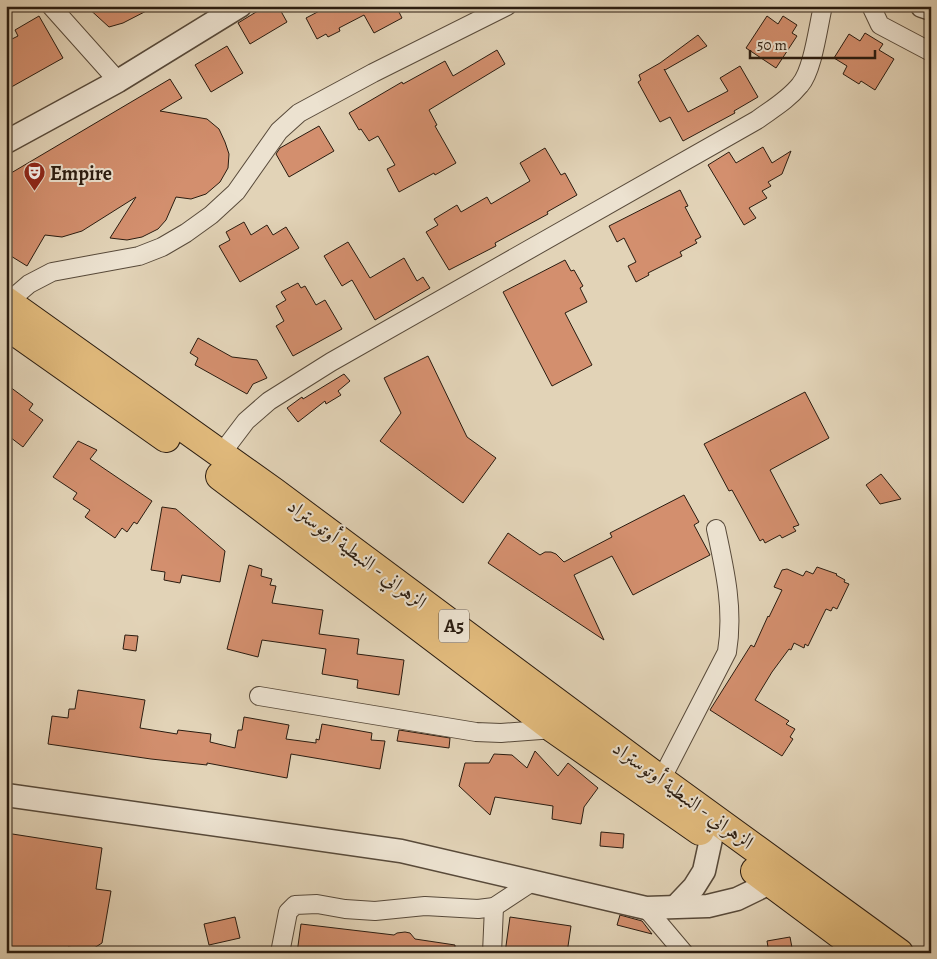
<svg xmlns="http://www.w3.org/2000/svg" width="937" height="959" font-family="Alegreya,Amiri,serif">
  <style>
    .building { fill: #d38f6e; stroke: #2a1c10 }
    .lines { fill: none; stroke-linecap: round; stroke-linejoin: round }
    .minor-casing { stroke: #584a3a; stroke-width: 20 }
    .tertiary-casing { stroke: #584a3a; stroke-width: 25 }
    .trunk-casing { stroke: #2a1c10; stroke-width: 30 }
    .minor { stroke: #ece2d0; stroke-width: 18 }
    .tertiary { stroke: #ece2d0; stroke-width: 22 }
    .trunk { stroke: #e1ba7c; stroke-width: 28 }
    .labels { text-anchor: middle; dominant-baseline: central; stroke-width: 4; stroke-linejoin: round; paint-order: stroke }
    .shield { fill: #ece2d0; stroke: #64574a; stroke-width: 1 }
    .shield-label { font-size: 19px; font-weight: bold; fill: #2a1c10 }
    .poi-label { font-size: 20px; font-weight: bold; fill: #2a1c10; stroke: #ece2d0; text-anchor: start }
    .street-label { font-size: 20px; fill: #2a1c10; stroke: #ece2d0 }
  </style>
  <rect width="100%" height="100%" fill="#e2d3b7"/>
  <filter id="stains"><feTurbulence type="fractalNoise" baseFrequency=".004" numOctaves="4"/><feColorMatrix values="0 0 0 0 .2 0 0 0 0 .09 0 0 0 0 .02 0 0 0 .5 -.17"/></filter>
  <radialGradient id="worn" r=".72"><stop offset=".6" stop-color="#630" stop-opacity="0"/><stop offset="1" stop-color="#630" stop-opacity=".3"/></radialGradient>
  <g class="building">
    <polygon points="86,6 156,6 123,23 109,27"/>
    <polygon points="266,6 278,6 287,22 250,44 238,23"/>
    <polygon points="329,6 396,6 402,18 374,33 364,15 339,28 340,31 328,37 326,34 317,39 306,18"/>
    <polygon points="39,16 63,58 6,90 6,42 18,36 15,30"/>
    <polygon points="767,16 778,24 783,16 797,25 792,33 797,36 776,68 746,48"/>
    <polygon points="865,33 883,44 879,50 894,59 875,90 861,81 859,84 843,74 847,66 834,58 849,34 860,41"/>
    <polygon points="698,35 707,46 665,70 664,69 688,112 728,91 720,78 740,66 758,97 734,111 735,113 683,141 670,117 660,122 638,82 641,80 639,75 660,63"/>
    <polygon points="227,46 243,73 211,92 195,65"/>
    <polygon points="497,50 505,64 429,110 437,125 435,126 456,163 435,175 434,173 399,192 387,169 395,165 378,136 369,141 361,129 359,130 349,113 402,82 403,84 445,61 453,76"/>
    <polygon points="170,79 182,98 160,111 207,119 219,129 225,142 229,154 228,168 220,182 206,194 191,199 176,197 166,220 158,229 142,237 127,240 110,238 136,197 82,231 62,237 45,235 27,266 6,253 6,176"/>
    <polygon points="319,126 334,151 289,177 276,154 280,148"/>
    <polygon points="763,147 772,163 791,151 782,174 768,182 771,186 762,191 767,198 749,208 756,218 744,225 708,165 729,152 736,163"/>
    <polygon points="545,148 561,175 565,173 577,195 547,212 548,214 495,243 496,246 449,270 426,232 438,225 434,219 457,205 461,212 487,197 491,204 530,181 520,163"/>
    <polygon points="680,190 688,206 685,207 701,237 695,240 697,243 680,252 682,256 648,273 649,275 636,282 628,266 636,262 624,238 617,242 609,226"/>
    <polygon points="244,222 251,235 267,225 273,235 286,227 299,248 240,282 219,246 230,240 226,232"/>
    <polygon points="348,242 370,278 404,258 417,281 423,277 430,288 375,320 352,280 342,286 324,256"/>
    <polygon points="565,260 571,271 574,270 583,286 580,288 587,302 565,313 592,365 552,386 503,292"/>
    <polygon points="298,283 301,288 305,286 316,305 325,300 342,329 293,356 276,326 284,321 276,306 286,300 281,292"/>
    <polygon points="198,338 232,357 257,360 267,378 253,384 247,394 195,365 198,358 190,353"/>
    <polygon points="428,356 467,437 496,458 463,503 380,441 401,413 384,378"/>
    <polygon points="344,374 350,381 338,391 341,395 326,404 325,401 298,422 287,408 302,397 303,399"/>
    <polygon points="6,384 33,404 29,410 43,420 23,447 6,434"/>
    <polygon points="805,392 829,438 770,470 799,525 793,527 796,531 782,538 780,535 765,543 763,539 760,541 732,490 729,491 704,444"/>
    <polygon points="78,441 97,450 90,459 152,501 137,524 134,522 127,532 122,528 115,538 85,517 90,510 73,499 77,493 53,477"/>
    <polygon points="881,474 901,499 880,504 866,485"/>
    <polygon points="684,495 699,522 694,525 710,555 633,595 612,556 574,575 604,640 488,563 508,533 540,555 545,552 551,552 556,554 564,562 612,537 610,533"/>
    <polygon points="162,507 176,509 225,551 220,582 182,575 180,583 164,580 165,572 151,570"/>
    <polygon points="249,565 262,569 261,576 272,579 270,585 276,586 272,603 323,610 319,634 359,639 357,654 404,660 399,695 357,688 358,680 322,674 326,649 262,640 258,657 227,649"/>
    <polygon points="817,567 837,574 836,575 845,580 844,582 849,584 837,609 833,607 831,611 826,609 808,646 805,644 804,648 794,643 791,650 789,649 772,672 755,700 789,721 786,724 795,729 790,737 793,739 782,756 710,710 751,645 754,647 768,616 769,617 782,590 774,587 782,570 787,569 803,576 806,571 813,574"/>
    <polygon points="125,635 138,636 136,651 123,649"/>
    <polygon points="78,690 145,700 140,728 177,734 178,730 211,734 210,742 235,748 238,730 242,730 244,717 289,725 286,739 316,743 316,739 319,740 322,724 372,733 371,740 385,741 380,769 291,754 287,778 207,763 207,765 151,759 48,744 52,716 68,718 69,709 75,709"/>
    <polygon points="399,730 450,738 449,748 397,741"/>
    <polygon points="535,751 558,776 568,763 598,788 584,807 581,824 552,819 553,806 495,797 490,815 459,786 465,763 489,763 494,754 512,755 527,768"/>
    <polygon points="601,832 624,834 623,848 600,846"/>
    <polygon points="6,833 102,848 96,889 111,891 102,943 91,950 68,947 67,953 52,953 32,950 32,953 6,953"/>
    <polygon points="620,915 642,921 652,934 617,925"/>
    <polygon points="235,917 240,938 209,945 204,924"/>
    <polygon points="510,917 571,926 567,953 505,953"/>
    <polygon points="301,924 394,935 397,933 405,932 410,933 415,939 455,945 455,953 297,953"/>
    <polygon points="790,937 793,953 769,953 767,941"/>
  </g>
  <g class="lines">
    <defs>
      <g id="minor">
        <polyline points="51,6 118,81"/>
        <polyline points="871,6 880,25 931,52"/>
        <polyline points="8,302 29,284 52,272 139,256 162,247 186,233 211,215 236,192 279,131 299,113 373,73 507,6"/>
        <path d="M221 454 246 421 269 401 331 362 757 120C772 109 788 100 800 85 813 70 818 27 823 6"/>
        <polyline points="259,696 476,732 501,733 554,729"/>
        <path d="M661 780 727 652C734 610 725 570 716 529"/>
        <polyline points="646,908 684,953"/>
        <polyline points="280,953 288,912 295,905 317,904 345,909 375,911 425,906 478,909 494,907 532,882"/>
        <polyline points="492,953 494,907"/>
      </g>
      <g id="tertiary">
        <polyline points="922,6 931,9"/>
        <polyline points="6,142 118,81 240,6"/>
        <polyline points="6,795 401,851 646,908 708,906 737,899 770,883"/>
        <polyline points="676,906 694,887 704,871 711,839"/>
      </g>
      <g id="trunk">
        <polyline points="6,301 274,492 661,780 899,953"/>
        <polyline points="6,325 166,438"/>
        <polyline points="220,476 554,729 700,831"/>
        <polyline points="755,871 865,953"/>
      </g>
    </defs>
    <use href="#minor" class="minor-casing"/>
    <use href="#tertiary" class="tertiary-casing"/>
    <use href="#trunk" class="trunk-casing"/>
    <use href="#minor" class="minor"/>
    <use href="#tertiary" class="tertiary"/>
    <use href="#trunk" class="trunk"/>
  </g>
  <defs>
    <symbol id="theatre-pin" viewBox="-11 -11 22 30"><path d="M0 17L-7.5 6A9.5 9.5 0 1 1 7.5 6Z" fill="#8f2418" stroke="#ece2d0"/><path d="M-5-5.5Q0-4 5-5.5V0Q5 5 0 6Q-5 5-5 0ZM-3.3-2.5H-1v1.5H-3.3ZM1-2.5H3.3v1.5H1ZM-2.8 1Q0 5.5 2.8 1Z" fill="#fff"/></symbol>
  </defs>
  <g fill-rule="evenodd">
    <use href="#theatre-pin" x="22" y="160" width="25" height="34"/>
  </g>
  <g class="labels">
    <rect class="shield" x="439" y="609.5" width="30" height="33" rx="4"/>
    <g class="shield-label">
      <text x="454" y="626">A5</text>
    </g>
    <g class="poi-label">
      <text x="50" y="173">Empire</text>
    </g>
    <g class="street-label">
      <text transform="translate(357 554) rotate(37)">الزهراني - النبطية أوتوستراد</text>
      <text transform="translate(683 795) rotate(36)">الزهراني - النبطية أوتوستراد</text>
    </g>
  </g>
  <rect width="937" height="959" fill="none" stroke="#e2d3b7" stroke-width="25"/>
  <rect x="8" y="8" width="922" height="944" fill="none" stroke="#2a1c10" stroke-width="2.5"/>
  <rect x="12" y="12" width="912" height="934" fill="none" stroke="#2a1c10"/>
  <path d="M750 50v8h125v-8" fill="none" stroke="#2a1c10" stroke-width="2.5"/>
  <text x="757" y="50" font-size="15" fill="#2a1c10" stroke="#ece2d0" stroke-width="4" paint-order="stroke">50 m</text>
  <rect width="100%" height="100%" filter="url(#stains)"/>
  <rect width="100%" height="100%" fill="url(#worn)"/>
</svg>
